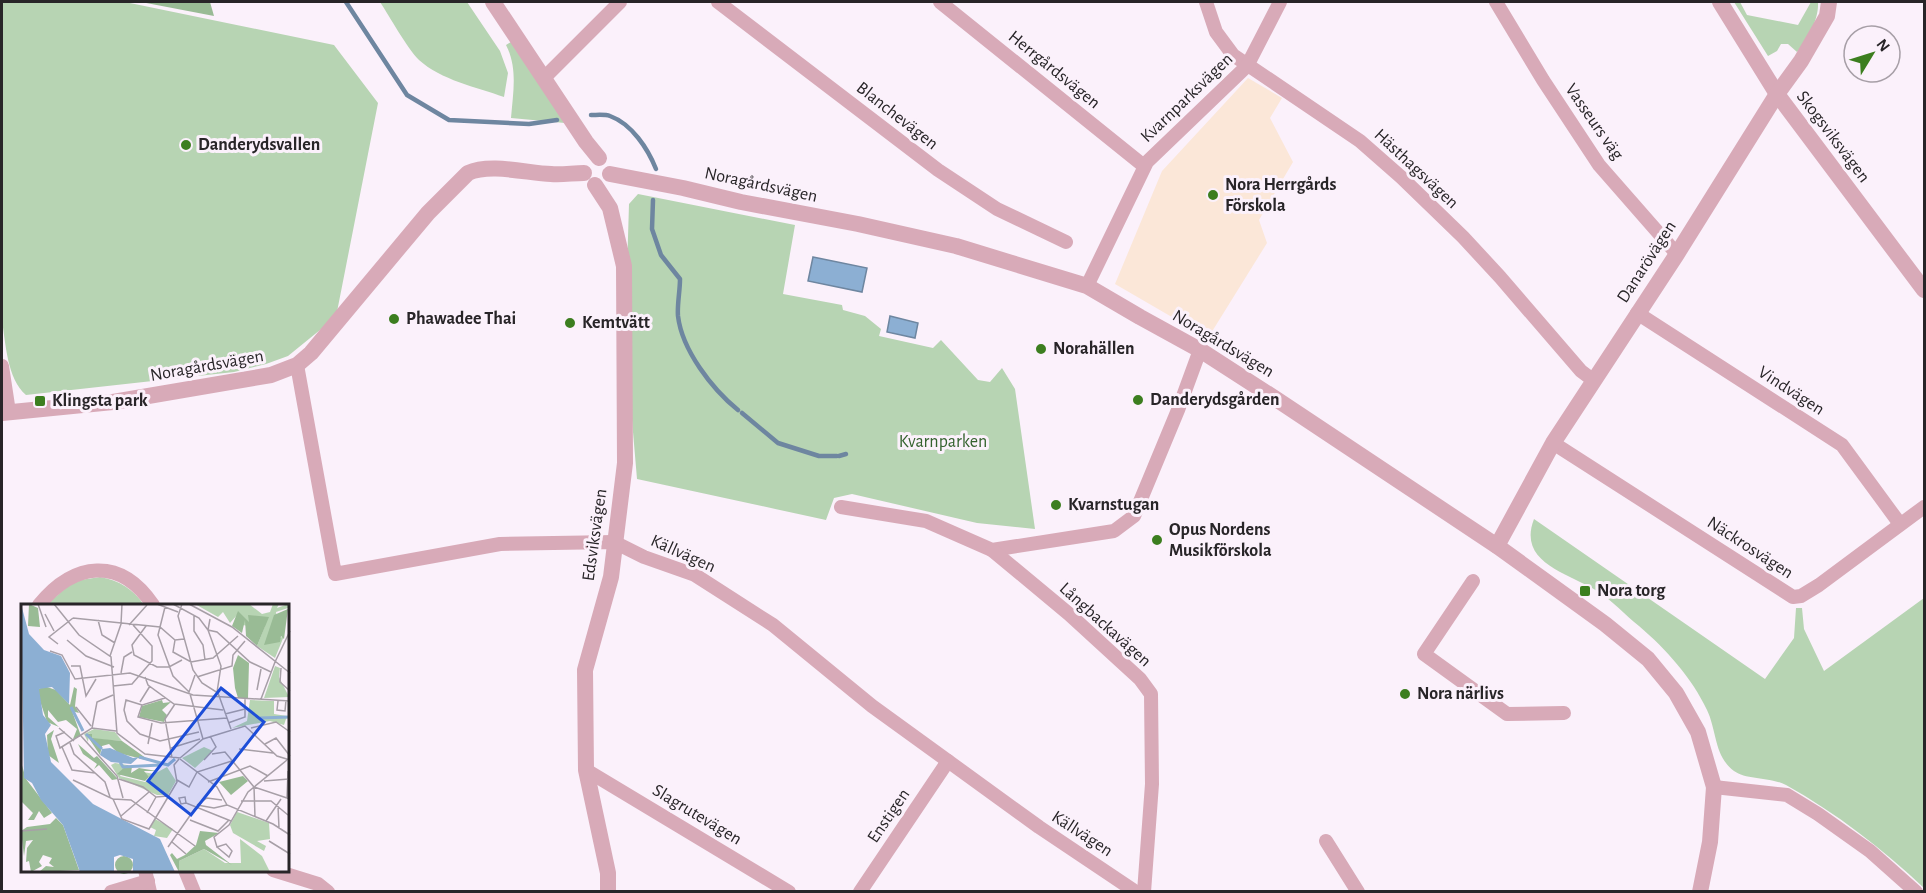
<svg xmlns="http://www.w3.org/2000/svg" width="1926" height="893" font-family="'Alegreya Sans',sans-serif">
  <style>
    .education { fill: #fbe7d8 }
    .green { fill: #b7d4b3 }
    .forest { fill: #99bb95 }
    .water { fill: #8cafd3; stroke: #6e86a0; stroke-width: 1.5 }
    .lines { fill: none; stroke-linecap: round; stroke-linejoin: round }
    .stream { stroke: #6e86a0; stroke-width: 4.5 }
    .minor { stroke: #d8aab8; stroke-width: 14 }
    .tertiary { stroke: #d8aab8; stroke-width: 16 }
    .poi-dot { fill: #3c7e1f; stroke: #fbf1fb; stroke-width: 2 }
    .labels { text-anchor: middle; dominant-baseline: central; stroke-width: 6; stroke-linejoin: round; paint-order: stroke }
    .street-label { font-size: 18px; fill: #282528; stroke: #fbf1fb }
    .poi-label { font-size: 18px; font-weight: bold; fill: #282528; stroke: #fbf1fb; text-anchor: start }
    .park-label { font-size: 18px; fill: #34622e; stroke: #fbf1fb }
    .inset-river { fill: none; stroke: #8cafd3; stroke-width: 3 }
    .inset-road { fill: none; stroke: #a79fa7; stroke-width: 1.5 }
    .view { fill: #1d4ed8; fill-opacity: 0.15; stroke: #1d4ed8; stroke-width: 3 }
    .inset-edge { fill: none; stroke: #282528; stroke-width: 3 }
  </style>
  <rect width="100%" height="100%" fill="#fbf1fb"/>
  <polygon class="education" points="1248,78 1282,98 1270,118 1293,162 1259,220 1267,243 1208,338 1115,284 1162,171"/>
  <g class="green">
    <path d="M2 2H125L334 45 378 103 336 317 288 356 266 364 234 372 26 395C7 378 6 345 2 321Z"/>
    <path d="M380 2H467L500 51 508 73 504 97C476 87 441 80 419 60 407 48 390 17 380 2Z"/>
    <path d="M1734 2H1740L1747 15 1798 25 1811 2H1818C1819 19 1808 39 1797 52L1788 44H1781L1777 51 1768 56Z"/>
    <path d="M511 42 565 123 511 118C513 93 518 68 506 45Z"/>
    <polygon points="638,194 795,225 783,294 842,305 843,310 865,316 881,329 879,336 933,348 941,340 978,380 990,382 1002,368 1015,389 1035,529 977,523 852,494 834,498 826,520 637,479 625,338 629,204"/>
    <path d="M1534 519 1765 679 1794 638 1796 608H1802L1804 629 1824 671 1924 598V888C1883 849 1836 813 1786 785 1771 777 1746 780 1734 771 1714 756 1717 731 1707 710 1692 678 1666 649 1639 626 1625 615 1612 600 1597 591 1568 573 1517 563 1534 519Z"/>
    <path d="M100 577C119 580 133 589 144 605H46L74 581Z"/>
  </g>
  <polygon class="forest" points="141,2 210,2 214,16"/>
  <g class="water">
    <polygon points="813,257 867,268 862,292 808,281"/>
    <polygon points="890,316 918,323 915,338 887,332"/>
  </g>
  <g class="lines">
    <g class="stream">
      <polyline points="346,2 407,95 449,120 529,124 557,120"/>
      <path d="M591 115C597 115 605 114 610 116 632 124 648 149 656 169"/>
      <path d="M653 200 652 229 661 255 680 279C680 291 677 305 678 316 682 350 712 389 738 410"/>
      <polyline points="742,413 778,443 819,456 837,456"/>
      <polyline points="839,456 846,454"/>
    </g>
    <g class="minor">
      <polyline points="718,2 938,170 997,209 1066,242"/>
      <polyline points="940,2 1144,166"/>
      <polyline points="1206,2 1216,32 1233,55 1360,141 1401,177 1463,237 1500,277 1581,371 1593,380"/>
      <polyline points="1496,2 1543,80 1599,165 1677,254"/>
      <polyline points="544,78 620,2"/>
      <polyline points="1087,286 1147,162 1247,66 1280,2"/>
      <polyline points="1637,313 1842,445 1900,524"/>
      <polyline points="297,365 335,574 500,544 614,542 644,557 695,575 773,625 872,706 1039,827 1136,892"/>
      <polyline points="2,366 9,412"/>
      <polyline points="1553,443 1793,597 1801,596 1819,585 1924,507"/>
      <polyline points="841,507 926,521 992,550 1114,531 1134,516 1178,410 1200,350"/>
      <polyline points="992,550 1069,614 1140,679 1151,694 1152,784 1144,892"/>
      <polyline points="1473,581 1424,654 1507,714 1564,713"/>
      <path d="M39 605C74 562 120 556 153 605"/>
      <polyline points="586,770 789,892"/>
      <polyline points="1714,787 1787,795 1818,814 1870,851 1916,892"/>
      <polyline points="1326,841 1358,892"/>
      <polyline points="145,870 150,892"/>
      <polyline points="185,870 194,892"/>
      <polyline points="273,870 318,884 328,892"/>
      <polyline points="111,892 148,881"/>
      <polyline points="860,892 948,761"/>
    </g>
    <g class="tertiary">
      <polyline points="493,2 586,142 599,158"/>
      <polyline points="1720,2 1777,94 1924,290"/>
      <polyline points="610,174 683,188 741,202 858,224 956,246 1087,286 1140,317 1200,350 1276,399 1497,546 1605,624 1648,659 1676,693 1698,732 1714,787 1710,842 1700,892"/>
      <polyline points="595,185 610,208 624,266 625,463 611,577 585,670 586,770 608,873 608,892"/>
      <path d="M2 413 113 402 271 375 297 365 311 353 428 213 468 173C490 163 527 173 551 174 562 175 573 173 584 173"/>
      <polyline points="1497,546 1553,443 1677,254 1777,94 1801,61 1827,16 1829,2"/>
    </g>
  </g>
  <g class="poi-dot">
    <circle cx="186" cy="145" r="6"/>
    <circle cx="1213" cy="195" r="6"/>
    <circle cx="394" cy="319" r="6"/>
    <circle cx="570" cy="323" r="6"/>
    <circle cx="1041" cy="349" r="6"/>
    <circle cx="1138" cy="400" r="6"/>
    <rect x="34" y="395" width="12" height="12" rx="3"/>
    <circle cx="1056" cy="505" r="6"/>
    <circle cx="1157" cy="540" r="6"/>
    <rect x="1579" y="585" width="12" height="12" rx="3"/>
    <circle cx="1405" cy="694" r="6"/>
  </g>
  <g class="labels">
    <g class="street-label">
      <text transform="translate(1054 70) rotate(39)">Herrgårdsvägen</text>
      <text transform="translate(1187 98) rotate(-44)">Kvarnparksvägen</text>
      <text transform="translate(897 116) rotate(38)">Blanchevägen</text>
      <text transform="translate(1594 122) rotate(55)">Vasseurs väg</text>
      <text transform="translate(1833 137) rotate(53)">Skogsviksvägen</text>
      <text transform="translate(1416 169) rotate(43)">Hästhagsvägen</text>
      <text transform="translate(761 185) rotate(12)">Noragårdsvägen</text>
      <text transform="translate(1647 262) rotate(-57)">Danarövägen</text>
      <text transform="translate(1223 344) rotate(31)">Noragårdsvägen</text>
      <text transform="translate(207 366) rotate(-10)">Noragårdsvägen</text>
      <text transform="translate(1791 391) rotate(33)">Vindvägen</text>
      <text transform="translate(595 535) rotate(-82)">Edsviksvägen</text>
      <text transform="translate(1750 548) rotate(33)">Näckrosvägen</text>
      <text transform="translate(683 554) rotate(24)">Källvägen</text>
      <text transform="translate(1105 625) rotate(42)">Långbackavägen</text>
      <text transform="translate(697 815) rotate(31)">Slagrutevägen</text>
      <text transform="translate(889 816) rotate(-56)">Enstigen</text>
      <text transform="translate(1082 834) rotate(33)">Källvägen</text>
    </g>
    <g class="poi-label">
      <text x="198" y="145">Danderydsvallen</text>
      <text x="1225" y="185">Nora Herrgårds<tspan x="1225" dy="21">Förskola</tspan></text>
      <text x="406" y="319">Phawadee Thai</text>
      <text x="582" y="323">Kemtvätt</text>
      <text x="1053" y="349">Norahällen</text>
      <text x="1150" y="400">Danderydsgården</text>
      <text x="52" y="401">Klingsta park</text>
      <text x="1068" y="505">Kvarnstugan</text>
      <text x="1169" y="530">Opus Nordens<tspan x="1169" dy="21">Musikförskola</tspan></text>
      <text x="1597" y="591">Nora torg</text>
      <text x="1417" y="694">Nora närlivs</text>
    </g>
    <g class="park-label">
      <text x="943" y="442">Kvarnparken</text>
    </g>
  </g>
  <g transform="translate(21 604)">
    <rect width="268" height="268" fill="#fbf1fb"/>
    <path d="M174 0H228L241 10 249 8 252 0H258L256 4 267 0V4L255 8 259 34 263 32 254 54 236 42 244 22 230 15 227 22 222 21 217 10 209 19 202 8 197 13ZM254 62 259 64 258 73 268 93 243 94ZM229 96 253 97V110L266 112 263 121 249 117 211 124 226 117ZM73 125 94 128 101 137 71 135 68 129 67 138 63 130ZM183 143 192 147 174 164 161 154ZM94 159 106 161 99 172 124 178 129 174 122 168 133 170 146 163 155 177 147 191H136L98 174 90 161ZM216 208 248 219 249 235 236 237 245 242 243 247 212 229 209 221ZM134 215 152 225 146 234 133 232 135 226 129 223ZM219 235 241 252 249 268H158V257L183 245 204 259H220Z" fill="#b7d4b3"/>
    <path d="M8 0 17 4 19 23 7 22ZM267 5 263 35 260 32 259 38 243 41 253 11ZM217 7 228 18 227 11 248 13 236 42 225 32 224 16 221 29 211 22ZM217 51 228 59 227 94H217L214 84 212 64ZM23 82 35 86 49 101 53 83 56 85 54 102 58 109 51 107 60 132 52 135 56 125 45 116 37 118 27 106V113L38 123 26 118 18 94V85ZM141 96 142 99 150 98 141 106 146 111 143 118 118 113 121 102ZM33 126 30 135 38 159 27 151 26 131ZM65 130H71V134L101 137 129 157 97 149 88 140 81 142 79 151ZM57 140 73 154 76 152 97 175 91 176 78 161 73 165 76 160 62 150ZM0 158 5 175 31 209 23 214 18 207 13 216H7L12 209 0 197ZM106 161 111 163 110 169 118 164 136 167H123L128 173 124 177 96 170ZM222 172 227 177 210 191 198 178ZM35 214 42 221 58 266 18 268 25 262 33 263 28 259 31 254 22 251 18 258 21 262 10 268 8 257 5 258 6 244 12 236 5 237 3 252 0 227 6 223 29 220ZM179 227 198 229 184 237 185 241 211 261 183 245 158 257V268L149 251 151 249 156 255 164 251 175 241ZM94 261a9 9 0 1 1 18 0a9 9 0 1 1-18 0Z" fill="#99bb95"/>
    <path d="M0 0 8 30 23 46 40 52 49 69 48 100 31 83 18 85 22 111 30 121 24 130 30 158 72 200 139 235 154 268H112V255L99 251 93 253V268H59L42 221 20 196 11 179 3 174ZM89 144 112 154 118 153 110 160 90 158 79 151 81 145Z" fill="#8cafd3"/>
    <path class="inset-river" d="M50 103 62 127M239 114 269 113M65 130 81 145M118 153 147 161 154 155M99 158 102 163 139 161"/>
    <path class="inset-road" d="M17 0 25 23M33 0 58 31 90 53 96 129 124 150 159 154M136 0 157 8M152 0 178 14 187 26 196 28 229 58 250 68M161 0 157 12 172 66 181 79 197 89 210 125M168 0 211 23 269 69M144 3 137 31 152 72 168 88 174 71M24 10 33 27M173 11V27L182 41 184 56M52 14 139 23 154 36 163 35M189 15 187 26 200 62 196 88M77 16 81 31 94 39M108 21 126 1M125 22 111 41 113 51 136 63H148L161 56M46 36 65 52 93 63M154 36 152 48 170 58 192 54 217 32M37 40 28 33 52 14M29 47 41 51 54 75 109 69 172 91 269 97M89 52 100 20 101 0M254 58 269 27M50 62H59L65 92 75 75M260 64 259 78 269 87M100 69 103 53 111 48M124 73 127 81 153 100 202 106M176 73 211 62 212 51 224 37M92 82 111 80 131 57V42L112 21M236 86 240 65M169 90 182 135M144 94 121 101 117 113 140 119 206 114M240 95 254 58M257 97 256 106 264 107 265 96M119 98 129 82M121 101 105 96 103 106 106 117 119 130 139 137 178 128M55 103 70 122M204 110 224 105M207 119 224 113V95M38 124 53 137M71 124 76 98 92 91M230 124 255 118 269 128M44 128 35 132 39 144 71 124 95 127M60 132 96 172 102 194M49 139 53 150 84 178 89 193M127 140 131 119M244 140 255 134 269 152M41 143 51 166 74 169M150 144 179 135M218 145 252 149M191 150 204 148 233 183 269 195M151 154 144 115 154 100M159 154 182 135 224 122 256 152 269 156M159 155 196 183 206 201 252 220 269 231M183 156 195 143 189 132M98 175 122 183 135 193 147 192M52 176 92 195 101 215 128 225 156 178 153 161 158 155M156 176 168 183 176 168 214 156M243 177 268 175M187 178 229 162 247 172M233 183 234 213M266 194 267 167M92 195 110 196 174 242M220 197H250L267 211M165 199 160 200 158 194 164 193 165 199 210 217M176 201 193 204 206 201M176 201 186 194 201 196M257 202 258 224M126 209 135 193M100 212 128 188M169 216 197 227 208 216M245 217 260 195M0 227 26 225M248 237 269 250M151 238 165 250M147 243 175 203M196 243 208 253 211 247 205 240 196 243 193 233 208 221 227 188 266 156"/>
    <path class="view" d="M200 84 243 118 170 211 127 177Z"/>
    <rect width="268" height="268" class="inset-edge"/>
  </g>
  <rect width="1926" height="893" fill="none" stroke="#282528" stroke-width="6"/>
  <g transform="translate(1872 54) rotate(52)"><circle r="28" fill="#fbf1fb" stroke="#a79fa7" stroke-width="1.5"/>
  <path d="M0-4.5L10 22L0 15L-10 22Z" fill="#3c7e1f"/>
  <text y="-9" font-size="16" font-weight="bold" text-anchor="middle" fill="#282528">N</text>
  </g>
</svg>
